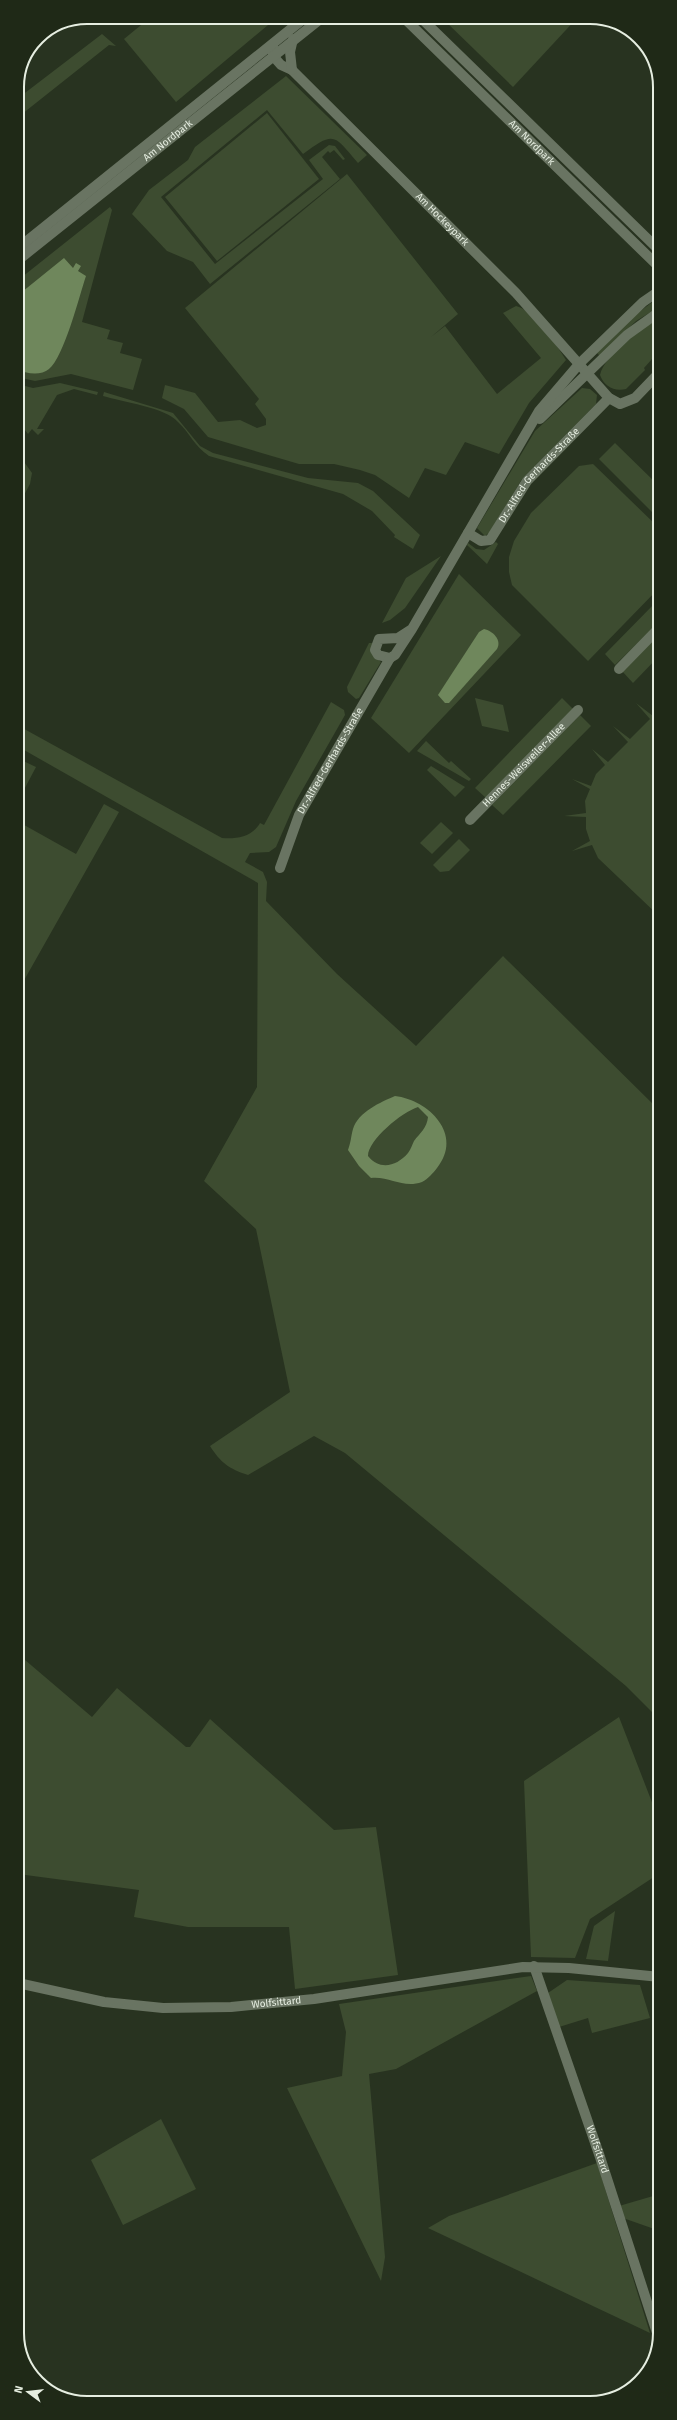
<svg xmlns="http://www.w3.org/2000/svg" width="677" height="2420" font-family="'Fira Sans',sans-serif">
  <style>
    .green { fill: #3d4c30 }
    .water { fill: #6f875c; fill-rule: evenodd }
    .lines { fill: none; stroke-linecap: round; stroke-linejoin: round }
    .minor { stroke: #697462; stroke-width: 10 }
    .labels { text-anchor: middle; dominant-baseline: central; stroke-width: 4; stroke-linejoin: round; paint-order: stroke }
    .street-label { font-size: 10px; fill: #e6eee1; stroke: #1f2917 }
    .rim { fill: none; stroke: #e6eee1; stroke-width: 2 }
  </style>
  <rect width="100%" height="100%" fill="#283320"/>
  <g class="green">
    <polygon points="578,17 513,87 443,19"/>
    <polygon points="274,20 176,102 124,39 146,21"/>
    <polygon points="102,34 116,46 109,45 17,118 17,99"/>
    <path d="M286 76 367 155 358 163C334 135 335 130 303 154L267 110 161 197 215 264 323 179 309 160 329 145 335 146 345 159 343 160 334 150 330 153 328 151 322 157 340 179 210 284 193 262 167 251 132 214 149 190 188 160 195 147Z"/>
    <polygon points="267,113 319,179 217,261 165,197"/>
    <path d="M347 174 458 314 431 337 445 326 497 394 541 358 503 313 516 306C532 309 557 345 566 360L529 403 499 454 465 442 446 475 425 468 409 498 375 475 360 470 334 464H299L208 437 184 409 162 398 165 385 195 393 218 422 240 420 257 428 266 425V419L255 404 259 399 185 308Z"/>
    <polygon points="110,207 112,210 82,322 110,330 107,339 123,343 120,353 142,359 133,390 71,374 35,381 17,377 17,281"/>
    <polygon points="659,297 659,307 636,321 600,356 597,353 634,316"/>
    <path d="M659 317V356L655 361 652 359 644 368 645 370 626 389C614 392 604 386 600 375 605 354 640 330 659 317Z"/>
    <polygon points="60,383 98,392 97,395 74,389 57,395 37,429 44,429 38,435 32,429 28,434 17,420 17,384 33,388"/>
    <polygon points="582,388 590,389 597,395 596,404 522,479 490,532 485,536 477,528 535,431"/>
    <path d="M104 392 173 413 200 446 213 453 308 478 358 483 373 491 420 535 413 549 394 537 395 535 372 511 343 494 209 456C194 446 190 433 178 422 165 407 122 402 103 396Z"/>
    <polygon points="615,443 659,486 659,519 599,459"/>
    <polygon points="17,452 32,473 30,484 17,508 17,485 23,478 23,471 17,463"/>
    <polygon points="593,464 659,528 659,588 588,661 512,585 509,572 509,557 514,541 531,513 579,466"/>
    <polygon points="496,542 498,544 487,564 467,545 468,543 476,549 484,550"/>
    <polygon points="441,556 405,608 390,620 382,623 406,578"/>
    <polygon points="459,574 521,635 409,753 371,718"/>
    <polygon points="659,599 659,622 615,665 605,654"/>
    <polygon points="659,633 659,656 633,683 622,671"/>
    <polygon points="369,643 372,643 376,657 381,662 359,698 356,699 348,692 347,687"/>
    <polygon points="475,698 503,705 509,732 482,726"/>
    <polygon points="562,698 573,709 486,798 475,788"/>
    <path d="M331 702 344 710 345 715 296 801 276 847 269 852 250 853 245 862 263 872 267 882 266 901 337 974 416 1046 503 956 659 1110 660 1720 626 1686 345 1453 314 1436 248 1475C229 1469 220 1462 210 1446L290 1392 256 1229 204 1181 257 1087 258 883 17 746V725L222 838C237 839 252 837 260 823L264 825Z"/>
    <polygon points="636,703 653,716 659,710 659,916 598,858 592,845 572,851 590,841 586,829 586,817 564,816 586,813 585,801 590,789 572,779 591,786 596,774 605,765 592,749 608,762 628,742 613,726 630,739 650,719"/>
    <polygon points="580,715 591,726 503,815 492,805"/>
    <polygon points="426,741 449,763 451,761 471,779 469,781 417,751"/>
    <polygon points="17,758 36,767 17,803"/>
    <polygon points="431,766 465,787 455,797 427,770"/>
    <polygon points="104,804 119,812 18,991 17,821 76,854"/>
    <polygon points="441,822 453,833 432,854 420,843"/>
    <polygon points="459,839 470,850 449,871 440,872 433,865"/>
    <polygon points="18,1654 92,1717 117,1688 186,1747 190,1747 210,1719 334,1830 376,1827 398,1975 295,1989 289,1927 188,1927 134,1917 139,1890 18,1874"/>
    <polygon points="619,1717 660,1823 660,1873 590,1919 575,1958 531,1957 524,1781"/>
    <polygon points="615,1911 608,1961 586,1959 594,1926"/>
    <polygon points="531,1976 537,1991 396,2069 369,2074 385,2257 381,2281 287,2088 342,2076 346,2032 339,2004"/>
    <polygon points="567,1980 640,1985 650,2018 592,2033 588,2018 559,2027 548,1993"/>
    <polygon points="161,2119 196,2189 123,2225 91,2160"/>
    <polygon points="597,2163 650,2333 428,2228 449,2216"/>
    <polygon points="660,2194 660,2231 623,2218 619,2206"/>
  </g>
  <g class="water">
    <path d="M64 258 73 268 76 263 81 266 78 271 86 276C79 297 64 357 49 369 41 376 26 374 17 369V296Z"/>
    <path d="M484 629C493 631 502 640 497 649L449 703H445L438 695 479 632Z"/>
    <path d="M395 1096C429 1100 464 1135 437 1168 433 1173 428 1179 422 1182 403 1189 390 1176 371 1178L359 1166 348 1150C351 1142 351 1136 353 1129 358 1112 381 1102 395 1096ZM418 1107 428 1117C427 1128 420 1133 414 1141 412 1145 411 1149 408 1153 397 1166 380 1171 368 1156 368 1140 402 1112 418 1107Z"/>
  </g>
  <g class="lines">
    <g class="minor">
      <path id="s1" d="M405 19 659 267"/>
      <polyline points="422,19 659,250"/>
      <path id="s2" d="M273 44V56L281 65 292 70 516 293 609 398 620 404 635 398 659 373"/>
      <polyline points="292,70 290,52 293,39"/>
      <polyline points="17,249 302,20"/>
      <path id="s3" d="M17 261 319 20"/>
      <polyline points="540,419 627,335 659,312"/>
      <path id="s4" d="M468 533 481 541 490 540 527 481 609 398"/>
      <polyline points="412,629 395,655 390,658 378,655 375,650 379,639 398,638 412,629 539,411 580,363 643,302 659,291"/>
      <polyline points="619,669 659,628"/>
      <path id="s5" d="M470 820 578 710"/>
      <path id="s6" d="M280 868 299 815 390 658"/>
      <path id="s7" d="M534 1966 600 2157 657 2333"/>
      <path id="s8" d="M18 1983 104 2002 163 2008 231 2007 314 1999 523 1967 569 1968 660 1977"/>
    </g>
  </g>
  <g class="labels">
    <g class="street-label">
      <text stroke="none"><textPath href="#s3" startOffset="193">Am Nordpark</textPath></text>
      <text stroke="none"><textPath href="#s1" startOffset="177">Am Nordpark</textPath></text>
      <text stroke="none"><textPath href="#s2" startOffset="248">Am Hockeypark</textPath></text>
      <text stroke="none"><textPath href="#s4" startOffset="106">Dr.-Alfred-Gerhards-Straße</textPath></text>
      <text stroke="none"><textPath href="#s6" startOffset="119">Dr.-Alfred-Gerhards-Straße</textPath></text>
      <text stroke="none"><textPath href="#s5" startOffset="77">Hennes-Weisweiler-Allee</textPath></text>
      <text stroke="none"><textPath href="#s8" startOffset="261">Wolfsittard</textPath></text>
      <text stroke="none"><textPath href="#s7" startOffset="194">Wolfsittard</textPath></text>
    </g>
  </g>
  <path d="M0 0H677V2420H0ZM87 24H590A63 63 0 0 1 653 87V2333A63 63 0 0 1 590 2396H87A63 63 0 0 1 24 2333V87A63 63 0 0 1 87 24Z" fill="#1f2917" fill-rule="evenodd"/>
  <path class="rim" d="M87 24H590A63 63 0 0 1 653 87V2333A63 63 0 0 1 590 2396H87A63 63 0 0 1 24 2333V87A63 63 0 0 1 87 24Z"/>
  <g transform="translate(28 2392) rotate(285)" stroke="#1f2917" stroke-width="3" paint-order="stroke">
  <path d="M0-3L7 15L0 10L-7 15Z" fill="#e6eee1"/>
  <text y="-6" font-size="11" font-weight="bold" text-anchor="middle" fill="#e6eee1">N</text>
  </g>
</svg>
